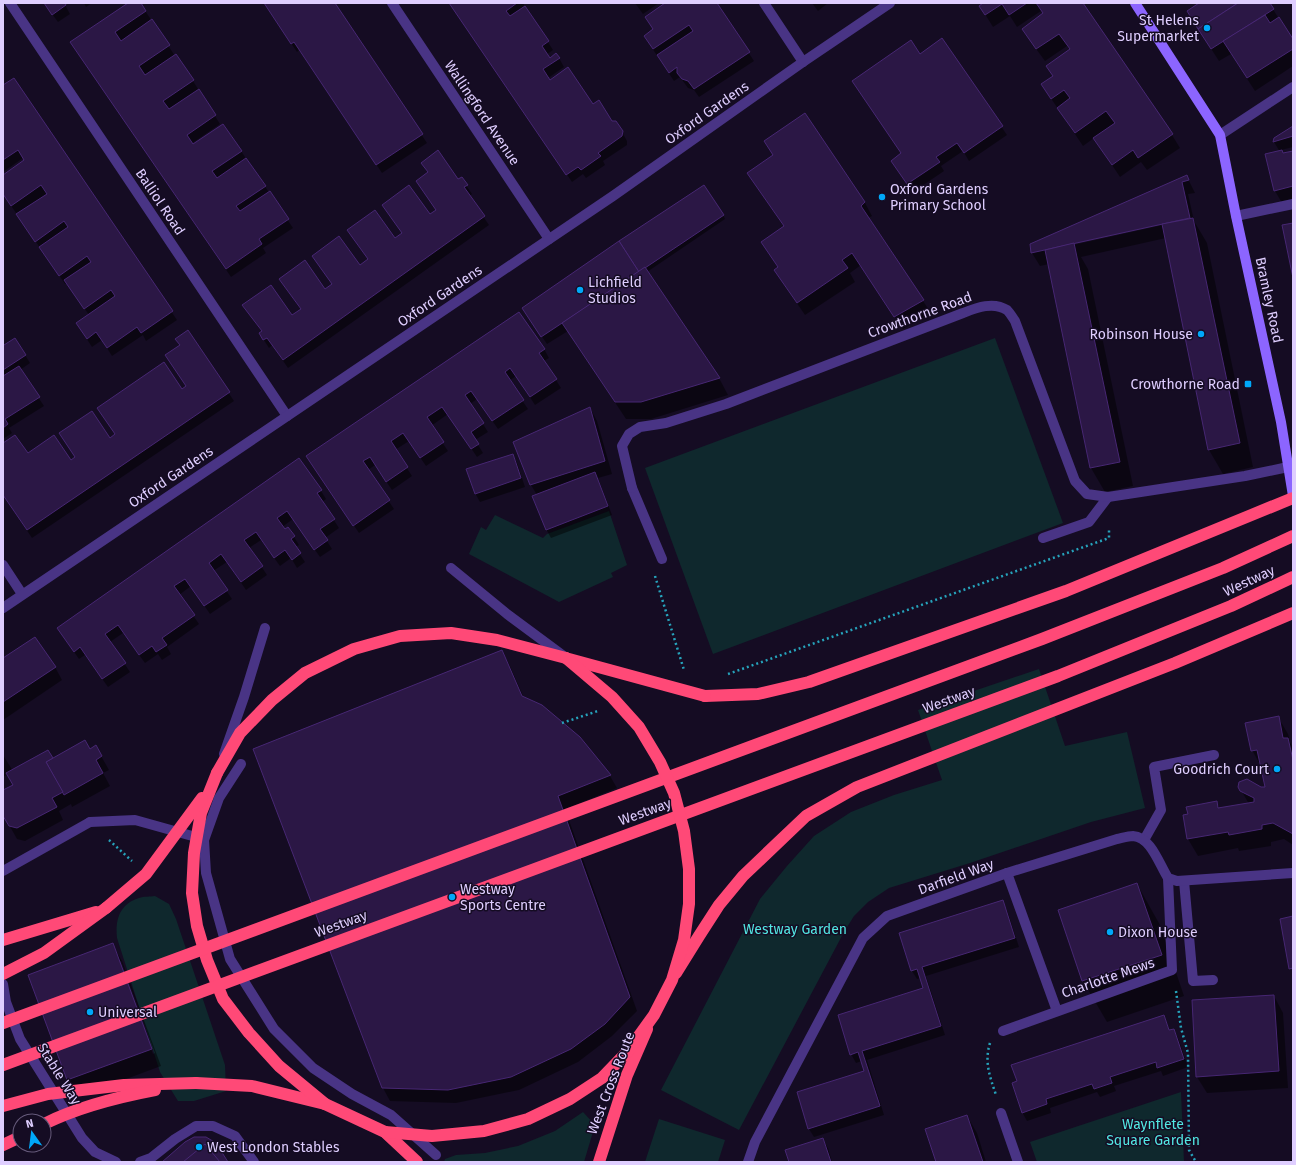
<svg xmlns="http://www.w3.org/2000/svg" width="1296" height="1165" font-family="'Fira Sans',sans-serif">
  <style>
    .green { fill: #0f282d }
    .shadow { fill: #0007; fill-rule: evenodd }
    .building { fill: #2b1745; stroke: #472773 }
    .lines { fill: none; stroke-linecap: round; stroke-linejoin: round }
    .path { stroke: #26a3bb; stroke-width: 2.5; stroke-dasharray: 2 3; stroke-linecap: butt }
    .lane { stroke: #493485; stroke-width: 10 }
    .street { stroke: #493485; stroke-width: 10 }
    .secondary { stroke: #8c65ff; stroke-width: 10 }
    .highway { stroke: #ff4977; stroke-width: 12 }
    .highway-bridge { stroke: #ff4977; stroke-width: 12 }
    .poi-dot { fill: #00a8f9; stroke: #150c23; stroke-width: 1.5 }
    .labels { text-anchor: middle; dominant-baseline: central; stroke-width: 3; stroke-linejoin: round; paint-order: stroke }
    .poi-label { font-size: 14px; fill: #dfceff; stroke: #150c23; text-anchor: start }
    .street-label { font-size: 14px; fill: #dfceff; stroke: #150c23 }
    .park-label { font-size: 14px; fill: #52e7e3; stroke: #150c23 }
  </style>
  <rect width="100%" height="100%" fill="#150c23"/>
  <g class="green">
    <polygon points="995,338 1063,523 713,654 645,468"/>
    <polygon points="609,511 627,565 611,573 613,577 559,602 469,554 481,527 486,530 495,515 543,538 547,534"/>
    <polygon points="1039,669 1065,746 1127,732 1145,808 1091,822 970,863 889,888 868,902 854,916 844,932 739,1130 661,1090 760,899 787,866 814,836 851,812 894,795 942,780 918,710"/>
    <path d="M155 896 169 904 176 919 225 1065 226 1091 194 1101H178L160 1072 117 938C115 919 120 904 139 898 144 896 150 897 155 896Z"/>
    <polygon points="1181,1092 1184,1162 1037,1162 1030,1142"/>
    <polygon points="583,1112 595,1125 584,1162 444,1162 445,1159 456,1155 485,1153 518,1146 555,1131"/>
    <polygon points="659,1119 725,1140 718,1162 645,1162"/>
  </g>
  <g class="shadow">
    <polygon points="44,3 64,3 70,14 58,22"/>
    <polygon points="84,3 92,3 86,7"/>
    <polygon points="130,3 140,3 175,56 176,55 193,81 220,124 191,144 193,146 241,151 293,228 263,248 266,253 231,277 77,51"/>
    <polygon points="266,3 334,3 427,143 382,173 299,50 297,52 270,12"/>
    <polygon points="450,3 523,3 553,50 546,55 549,59 559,58 564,67 548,78 550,81 593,105 622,132 627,141 627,145 603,161 605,165 586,178 583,174 572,182"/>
    <polygon points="635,3 659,3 643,14"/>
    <polygon points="667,3 716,3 754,61 699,97 694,90 688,88 680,77 674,81 650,45 654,30 646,18"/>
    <polygon points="812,3 828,3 818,11"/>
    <polygon points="984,3 1082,3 1172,135 1180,148 1147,170 1141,162 1120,177 1094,138 1083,146 1042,85 1054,77 1047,66 1070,50 1067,46 1045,61 1031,42 1044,14 1041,11 1017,27 1010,16 993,27 980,6"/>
    <polygon points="1195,3 1269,3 1293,41 1293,66 1255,91 1231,54 1219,61 1195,24 1197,5"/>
    <polygon points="942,40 1007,135 969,161 963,151 941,166 944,171 913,192 892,161 902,154 920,55"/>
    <polygon points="14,79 177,320 146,341 143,335 112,356 102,340 92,347 77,324 89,315 67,283 65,284 3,194 3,176 25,161 23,158 3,172 3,86"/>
    <polygon points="805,115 865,203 872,216 868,218 931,313 903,329 861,265 850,273 855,282 805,315 783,283 779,268 784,227 748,173 774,156"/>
    <polygon points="1293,128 1293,147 1281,150 1283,154 1293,152 1293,206 1285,208 1275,191 1280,152 1274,142 1275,139"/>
    <polygon points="422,163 458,180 461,178 472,194 469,196 489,225 288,368 272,345 269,348 260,334 262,332 249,313 292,316 301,310 285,287 325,291 333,285 313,256 360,266 395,239 437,211 428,173"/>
    <path d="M1187 177 1195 193 1188 194 1194 221 1207 243 1253 467 1223 474 1209 450 1166 238 1081 257 1088 269 1133 486 1105 492 1091 468 1049 264 1040 266 1032 253 1031 244ZM1167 222V224L1073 245V243Z"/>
    <polygon points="723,215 725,219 647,272 719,378 728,395 651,419 626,419 568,331 547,344 528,316"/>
    <polygon points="188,332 234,401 32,538 3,495 3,444 28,455 71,461 109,439 187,387 166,355 180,346"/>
    <polygon points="3,346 25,355 30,363 20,370 44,406 9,428 12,433 3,439"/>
    <polygon points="544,349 549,358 544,361 561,388 535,405 516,376 509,381 528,409 498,429 477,399 470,404 488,432 475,440 483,453 477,457 448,414 431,426 448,451 426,466 409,441 395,450 412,476 392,490 375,465 368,470 394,509 359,533 307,456"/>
    <polygon points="590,408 597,421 612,474 598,478 612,515 551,538 546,529 537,495 531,485 514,442"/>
    <polygon points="513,455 517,463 525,487 480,502 475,493"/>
    <polygon points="299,460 321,491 326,499 322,502 339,528 325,538 332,549 320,557 293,519 282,527 285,531 288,529 294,537 299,545 295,547 305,562 297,568 291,558 280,566 261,540 249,548 267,575 246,590 227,562 213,571 232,599 210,614 191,586 179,595 199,624 167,647 171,654 162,660 158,654 145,663 123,633 110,642 130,672 108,687 85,655 79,659 63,636"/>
    <polygon points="501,651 509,664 524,698 579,737 610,776 617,788 565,809 637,1011 612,1036 578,1062 519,1090 456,1103 390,1101 383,1088 254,749"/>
    <polygon points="3,660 55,667 62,680 3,720"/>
    <polygon points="1278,717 1288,734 1290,742 1293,748 1293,845 1284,839 1271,842 1271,846 1239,851 1238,848 1198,856 1188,839 1189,815 1216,802 1220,809 1249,804 1241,790 1266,788 1262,768 1252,750"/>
    <polygon points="96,747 109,770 103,773 110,786 72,807 71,804 59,811 63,820 25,841 17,839 3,814 3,791 14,785 8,774 3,777 3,755 13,771 48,752 52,759 90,751"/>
    <polygon points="1137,884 1160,925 1184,996 1107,1022 1083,981 1060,910"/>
    <polygon points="1002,901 1007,910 1019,947 926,976 945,1035 867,1060 884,1115 814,1137 809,1129 798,1093 865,1072 862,1061 856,1063 851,1054 839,1015 924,988 921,978 917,979 912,971 900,933"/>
    <path d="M112 945 122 961 161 1066 78 1097 68 1080 29 976ZM119 961H121L155 1053 153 1054Z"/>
    <polygon points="1274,996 1283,1013 1288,1088 1207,1093 1197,1077"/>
    <polygon points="1164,1016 1170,1031 1174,1030 1178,1038 1188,1067 1163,1076 1161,1071 1114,1086 1116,1091 1100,1097 1097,1092 1050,1108 1051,1113 1027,1121 1022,1112"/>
    <polygon points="967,1116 977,1133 986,1162 937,1162"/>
    <polygon points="823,1140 828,1148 832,1162 790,1162"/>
  </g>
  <g class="building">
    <polygon points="44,3 65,3 66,5 52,15"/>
    <polygon points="128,3 141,3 146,11 115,32 121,41 152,19 170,45 139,66 145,75 176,54 194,80 163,101 169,109 199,89 216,115 187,135 193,144 223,124 242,151 212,171 217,178 246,158 266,186 236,206 240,211 270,191 289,219 259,239 262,244 226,269 70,42"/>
    <polygon points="264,3 335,3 423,134 376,165 294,42 291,44"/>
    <polygon points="449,3 517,3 506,11 510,16 525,6 549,41 542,46 550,58 556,53 560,58 543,69 550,80 568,67 593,104 599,100 612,121 616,121 623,131 622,136 598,153 601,156 581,170 578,167 566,175"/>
    <polygon points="665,3 717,3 750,52 694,89 688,81 682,79 677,73 677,67 669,73 657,55 693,31 689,25 653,49 644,36 653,29 645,17"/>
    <polygon points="983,3 1027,3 1009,15 1002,4 985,15 979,6"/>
    <polygon points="1036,3 1083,3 1173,134 1138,158 1133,150 1112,165 1093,138 1115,123 1106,111 1075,133 1057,108 1070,98 1064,90 1051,99 1041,84 1053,76 1046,66 1070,49 1059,34 1036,49 1022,29 1043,13"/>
    <polygon points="1199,3 1238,3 1198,29 1187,11"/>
    <polygon points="1238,3 1270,3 1274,9 1211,49 1198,29"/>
    <polygon points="1265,15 1270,23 1279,17 1293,39 1293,49 1247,78 1223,41"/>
    <polygon points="942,38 1003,126 964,153 957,143 936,157 940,162 907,184 891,161 901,153 852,81 911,40 920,54"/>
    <polygon points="14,78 173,311 141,333 137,327 107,348 96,332 87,339 76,323 115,296 111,290 84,309 64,280 91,262 87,256 59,276 39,247 68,227 64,221 35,242 16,214 47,194 41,185 11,206 3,194 3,175 24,160 18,150 3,160 3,85"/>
    <polygon points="805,113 865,202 861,206 924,300 894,317 852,253 842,260 848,268 797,303 774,270 778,267 761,242 784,226 747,173 773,155 764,141"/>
    <polygon points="1293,126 1293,136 1273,142 1274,138"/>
    <polygon points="438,150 458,179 462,177 468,185 464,187 485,216 283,360 267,338 263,340 259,333 262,331 242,305 271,285 292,315 301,309 279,279 305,260 325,289 332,284 312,256 339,236 360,265 368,259 347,230 375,210 395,238 402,233 382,205 409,185 430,214 436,210 416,181 428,172 421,163"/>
    <polygon points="1282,150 1283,153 1293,151 1293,186 1274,191 1265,154"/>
    <polygon points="1187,175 1189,180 1182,182 1190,218 1031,253 1030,244"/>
    <polygon points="704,185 724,215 639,272 619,241"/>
    <polygon points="1193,218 1240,443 1208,450 1162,224"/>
    <polygon points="1293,223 1293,278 1282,225"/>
    <polygon points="619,241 639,272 541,337 522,308"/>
    <polygon points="1074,243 1120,462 1090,468 1045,250"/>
    <polygon points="645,267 720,378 641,402 615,402 562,323"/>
    <polygon points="519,312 545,349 539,353 557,379 530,397 510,368 505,372 524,400 492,421 471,391 465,395 484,423 471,432 479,444 471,449 442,407 427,417 444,442 420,458 403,433 391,441 408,467 386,482 370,457 363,461 390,500 353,526 306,456"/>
    <polygon points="188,330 230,392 27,530 3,495 3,443 15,435 28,453 54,435 71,460 75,457 59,433 92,411 110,438 115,434 97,408 164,362 182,389 186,386 165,355 180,345 175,339"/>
    <polygon points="15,338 26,355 3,370 3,344 4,345"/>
    <polygon points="19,366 40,397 5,419 8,424 3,428 3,376"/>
    <polygon points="590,407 605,461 530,485 513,442"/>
    <polygon points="513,454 521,478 475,494 466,469"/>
    <polygon points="299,458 322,490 317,493 335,519 320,529 328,540 314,550 287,511 277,518 285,529 288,527 295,536 291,539 301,553 292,560 285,550 274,558 256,532 244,540 263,566 241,582 221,554 209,563 228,590 204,606 185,579 174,586 195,615 162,638 167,645 156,652 152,646 139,655 118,625 105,634 126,663 102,679 80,647 74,652 57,628"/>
    <polygon points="595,472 608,506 546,530 532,496"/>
    <polygon points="35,637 56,667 3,702 3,658"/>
    <polygon points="502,650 522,696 542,705 580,737 611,775 558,796 630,997 605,1024 571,1049 511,1077 448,1090 382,1088 253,749"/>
    <polygon points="1279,716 1283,738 1288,738 1293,760 1293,834 1273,823 1262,825 1262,829 1229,835 1228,832 1187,839 1183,815 1188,814 1186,807 1217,801 1218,808 1254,802 1254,798 1240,791 1238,787 1239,782 1247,779 1261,787 1265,787 1257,750 1251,751 1245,723"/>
    <polygon points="85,740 90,749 96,745 102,756 96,760 103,773 64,795 46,762"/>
    <polygon points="48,750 53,758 46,762 63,792 52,798 57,807 17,828 9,826 3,816 3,790 13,785 6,773"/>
    <polygon points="1137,883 1162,955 1082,981 1058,910"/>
    <polygon points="1003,900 1015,938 922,967 941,1026 862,1051 880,1106 808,1129 797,1092 864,1071 858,1052 850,1055 838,1015 923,988 917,969 911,971 899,933"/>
    <polygon points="1293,916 1293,968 1289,969 1280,919"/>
    <polygon points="113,943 152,1049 67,1080 28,975"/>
    <polygon points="1274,995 1279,1071 1196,1077 1192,1000"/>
    <polygon points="1164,1015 1169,1030 1174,1029 1184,1059 1157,1068 1156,1062 1110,1077 1112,1083 1094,1089 1092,1084 1046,1099 1047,1104 1022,1113 1012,1083 1017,1081 1011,1065"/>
    <polygon points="967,1115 983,1162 936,1162 925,1129"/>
    <polygon points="194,1137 206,1137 216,1143 228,1162 162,1162 185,1142"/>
    <polygon points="823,1138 831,1162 789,1162 785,1150"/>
    <polygon points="205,1144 220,1162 183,1162"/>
  </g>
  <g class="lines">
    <g class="path">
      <polyline points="655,576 684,670"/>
      <polyline points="728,674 1109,538 1109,528"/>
      <polyline points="562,723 598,711"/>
      <polyline points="109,840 132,861"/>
      <polyline points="1176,991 1181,1028 1188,1053 1189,1150 1196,1162"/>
      <path d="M990 1043C984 1062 990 1077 996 1095"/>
    </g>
    <g class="lane">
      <polyline points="1236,216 1293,204"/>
      <polyline points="632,488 662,559"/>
      <polyline points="1043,538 1089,522 1108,497"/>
      <polyline points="451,568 507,614 565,657"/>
      <polyline points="224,754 244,697 265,628"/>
      <polyline points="241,764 219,798 204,840 206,873 230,959 274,1029 313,1068 352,1094 391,1115 436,1155"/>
      <polyline points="90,822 135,820 203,839"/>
      <polyline points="1144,840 1161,810 1154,767 1214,755"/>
      <polyline points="1007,873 1057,1011"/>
      <polyline points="1184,881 1193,981 1213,980"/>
      <polyline points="3,984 6,1002 20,1039 82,1138 95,1152 116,1162"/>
      <polyline points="1003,1031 1172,970 1168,878"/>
      <polyline points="140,1162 151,1158 175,1139 196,1126 213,1126 235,1136 254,1162"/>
    </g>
    <g class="street">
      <polyline points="10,3 287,416"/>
      <polyline points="392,3 549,239"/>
      <polyline points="764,3 803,62"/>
      <polyline points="1220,135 1293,87"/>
      <path d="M632 488 622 446 629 434 640 427 666 423 726 404 963 313C976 308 993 301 1007 310 1010 313 1013 318 1015 321L1075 481 1087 494 1108 497 1245 476 1288 467"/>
      <polyline points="3,565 22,594"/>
      <polyline points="3,608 613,196 803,62 890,3"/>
      <polyline points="3,871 90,822"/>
      <polyline points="1001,1113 1018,1162"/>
      <path d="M748 1162 755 1142 863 938 887 916 1007 873 1117 839C1122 838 1128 836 1133 836 1151 837 1159 864 1168 878L1177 881 1293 873"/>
    </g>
    <polyline class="secondary" points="1135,3 1220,135 1236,216 1281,422 1293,496"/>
    <g class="highway">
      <polyline points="705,696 758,694 809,682 1066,591 1293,498"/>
      <polyline points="217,773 240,733 272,700 305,673 354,649 400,636 451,633 497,640 566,658"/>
      <polyline points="3,940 96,912"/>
      <polyline points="676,973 699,936 719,905 743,876 806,816 857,787 1175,663 1293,613"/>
      <polyline points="3,974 44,953 106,908"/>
      <polyline points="196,1083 252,1086 325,1104 385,1132 417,1162"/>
      <polyline points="3,1145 20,1137"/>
      <polyline points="599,1162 627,1075 647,1029"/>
    </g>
    <g class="highway-bridge">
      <polyline points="569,659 705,696"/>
      <polyline points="217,773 201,813 194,853 192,893 197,926 207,960 223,999 249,1033 279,1066 325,1104"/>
      <polyline points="106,908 146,874 202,798"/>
      <polyline points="3,1023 1042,639 1223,568 1293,536"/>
      <polyline points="3,1065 1058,676 1231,606 1293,577"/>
      <polyline points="3,1106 48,1094 124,1085 196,1083"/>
      <path d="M44 1124C78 1107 118 1097 155 1090"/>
      <polyline points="385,1132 432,1136 484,1131 528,1119 570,1099 602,1078 628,1051 654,1015 672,980 684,940 689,904 689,869 684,831 674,793 660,762 639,727 612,697 566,658"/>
    </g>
  </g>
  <g class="poi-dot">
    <circle cx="1207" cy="28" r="4"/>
    <circle cx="882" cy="197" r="4"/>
    <circle cx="580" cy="290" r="4"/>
    <circle cx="1201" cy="334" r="4"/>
    <rect x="1244" y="380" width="8" height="8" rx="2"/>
    <circle cx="1277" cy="769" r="4"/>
    <circle cx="452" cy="897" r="4"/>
    <circle cx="1110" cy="932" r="4"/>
    <circle cx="90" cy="1012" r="4"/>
    <circle cx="199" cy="1147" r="4"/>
  </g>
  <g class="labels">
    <g class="poi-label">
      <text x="1199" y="20" text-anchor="end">St Helens<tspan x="1199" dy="16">Supermarket</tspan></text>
      <text x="890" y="189">Oxford Gardens<tspan x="890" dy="16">Primary School</tspan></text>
      <text x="588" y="282">Lichfield<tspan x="588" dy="16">Studios</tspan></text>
      <text x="1193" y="334" text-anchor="end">Robinson House</text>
      <text x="1240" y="384" text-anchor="end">Crowthorne Road</text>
      <text x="1269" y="769" text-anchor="end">Goodrich Court</text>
      <text x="460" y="889">Westway<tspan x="460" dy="16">Sports Centre</tspan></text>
      <text x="1118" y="932">Dixon House</text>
      <text x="98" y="1012">Universal</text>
      <text x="207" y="1147">West London Stables</text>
    </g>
    <g class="street-label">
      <text transform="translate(482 113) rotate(56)">Wallingford Avenue</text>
      <text transform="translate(707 113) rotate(-35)">Oxford Gardens</text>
      <text transform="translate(160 202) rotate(56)">Balliol Road</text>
      <text transform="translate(440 296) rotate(-34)">Oxford Gardens</text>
      <text transform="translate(1269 300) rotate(78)">Bramley Road</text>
      <text transform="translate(920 315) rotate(-20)">Crowthorne Road</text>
      <text transform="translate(171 477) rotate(-34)">Oxford Gardens</text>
      <text transform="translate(1249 581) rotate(-25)">Westway</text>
      <text transform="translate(949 700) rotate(-20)">Westway</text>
      <text transform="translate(645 812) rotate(-20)">Westway</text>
      <text transform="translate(956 877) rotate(-20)">Darfield Way</text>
      <text transform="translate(341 924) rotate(-20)">Westway</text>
      <text transform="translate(1108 978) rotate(-19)">Charlotte Mews</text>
      <text transform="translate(59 1074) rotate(58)">Stable Way</text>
      <text transform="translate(611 1083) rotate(-69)">West Cross Route</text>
    </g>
    <g class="park-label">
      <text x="795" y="929">Westway Garden</text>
      <text x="1153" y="1124">Waynflete<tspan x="1153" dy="16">Square Garden</tspan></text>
    </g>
  </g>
  <rect width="1296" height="1165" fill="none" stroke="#dfceff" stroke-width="8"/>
  <g transform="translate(32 1133) rotate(346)"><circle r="19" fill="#150c23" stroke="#665a7b"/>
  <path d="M0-3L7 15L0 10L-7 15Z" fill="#00a8f9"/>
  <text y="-6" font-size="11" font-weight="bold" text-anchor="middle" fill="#dfceff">N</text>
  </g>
</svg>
